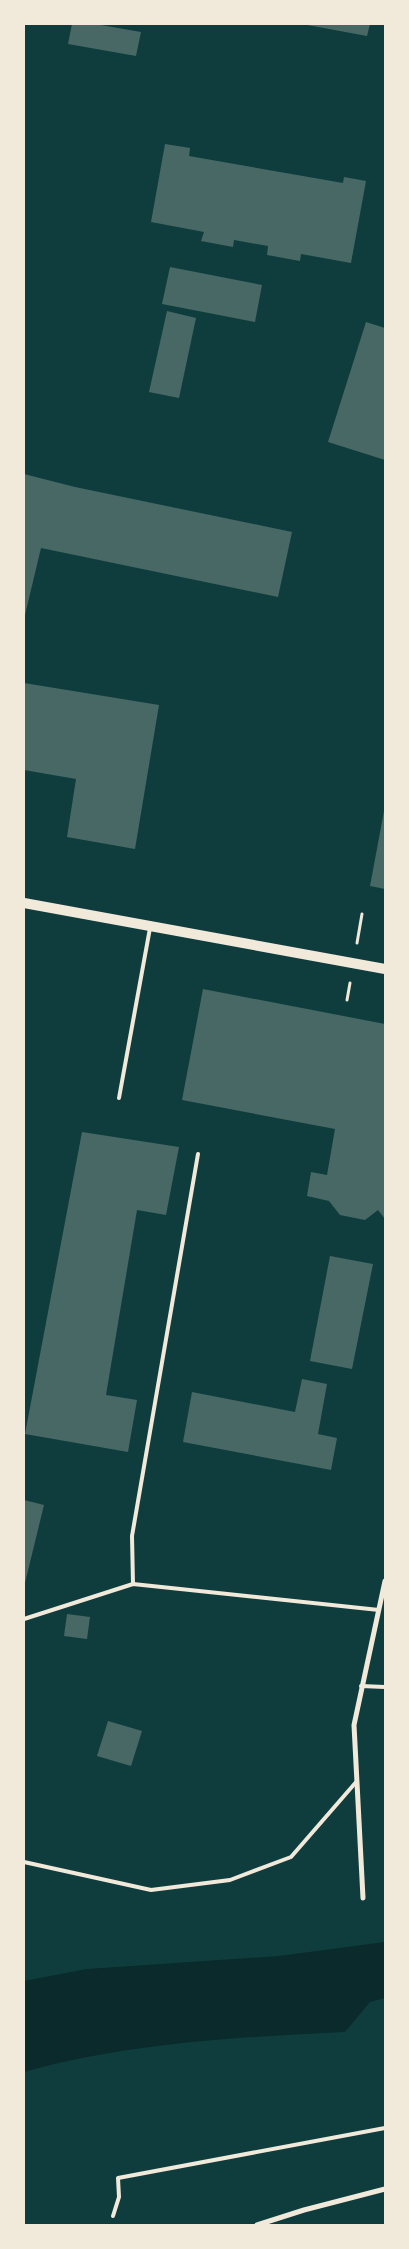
<svg xmlns="http://www.w3.org/2000/svg" width="409" height="2249" font-family="Rubik,sans-serif">
  <style>
    .water { fill: #0a2a2b }
    .building { fill: #486865 }
    .lines { fill: none; stroke-linecap: round; stroke-linejoin: round }
    .path { stroke: #f1e9da; stroke-width: 3 }
    .service { stroke: #f1e9da; stroke-width: 4 }
    .minor { stroke: #f1e9da; stroke-width: 5 }
    .secondary { stroke: #f1e9da; stroke-width: 10 }
  </style>
  <rect width="100%" height="100%" fill="#0f3d3e"/>
  <path class="water" d="M385 1942V1998L370 2002 345 2032C237 2037 128 2043 24 2072V1981L87 1969 279 1956Z"/>
  <g class="building">
    <polygon points="72,24 95,24 141,32 136,56 68,44"/>
    <polygon points="302,24 370,24 367,36"/>
    <polygon points="165,144 190,148 189,156 343,183 344,177 366,181 351,263 301,254 300,261 267,255 268,246 234,240 233,247 201,241 204,232 151,222"/>
    <polygon points="170,267 262,285 255,322 162,304"/>
    <polygon points="167,311 196,318 179,398 149,392"/>
    <polygon points="366,322 385,328 385,460 328,442"/>
    <polygon points="24,474 75,487 292,532 278,597 41,548 24,619"/>
    <polygon points="24,683 159,705 135,849 67,837 76,779 24,770"/>
    <polygon points="384,811 385,811 385,889 370,886"/>
    <polygon points="203,989 385,1024 385,1219 378,1210 365,1220 340,1215 329,1201 307,1196 311,1172 327,1175 335,1129 182,1100"/>
    <polygon points="82,1132 179,1147 166,1215 137,1210 106,1395 137,1400 128,1452 25,1434"/>
    <polygon points="330,1256 373,1264 352,1369 310,1361"/>
    <polygon points="302,1379 327,1384 318,1434 337,1438 331,1470 183,1442 192,1392 295,1412"/>
    <polygon points="24,1500 44,1505 24,1587"/>
    <polygon points="67,1614 90,1617 87,1639 64,1636"/>
    <polygon points="108,1721 142,1731 131,1766 97,1756"/>
  </g>
  <g class="lines">
    <g class="path">
      <polyline points="357,943 362,914"/>
      <polyline points="347,1000 350,983"/>
    </g>
    <g class="service">
      <polyline points="119,1098 150,928"/>
      <polyline points="133,1584 132,1536 198,1154"/>
      <polyline points="24,1619 133,1584 379,1610"/>
      <polyline points="361,1686 385,1687"/>
      <polyline points="24,1862 151,1890 230,1880 291,1857 357,1781"/>
      <polyline points="113,2216 119,2197 118,2178 385,2128"/>
    </g>
    <g class="minor">
      <polyline points="363,1898 354,1725 385,1581"/>
      <polyline points="257,2225 304,2210 385,2189"/>
    </g>
    <polyline class="secondary" points="24,903 385,969"/>
  </g>
  <rect width="409" height="2249" fill="none" stroke="#f1e9da" stroke-width="50"/>
</svg>
